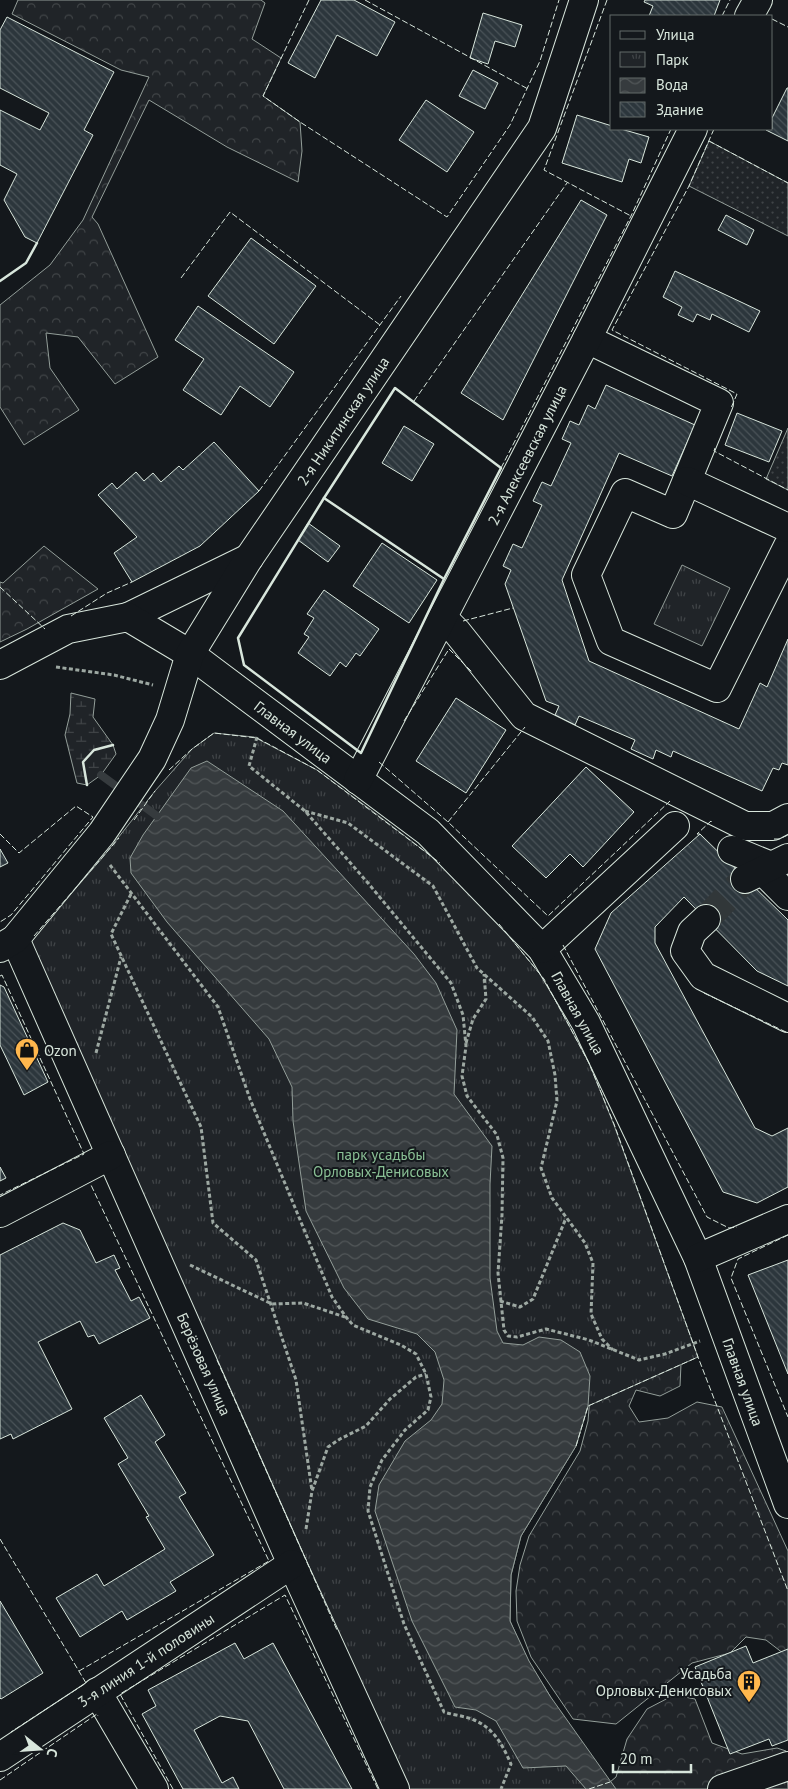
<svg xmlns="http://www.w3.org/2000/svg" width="788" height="1789" font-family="'PT Sans',sans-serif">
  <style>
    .grass { fill: url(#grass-dots); stroke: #939e99 }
    .forest { fill: url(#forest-crowns); stroke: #939e99 }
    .wetland { fill: url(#wetland-marsh); stroke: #939e99 }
    .park { fill: url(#park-tufts); stroke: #939e99 }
    .water { fill: url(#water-waves); stroke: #939e99 }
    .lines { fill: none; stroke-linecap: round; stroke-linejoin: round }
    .stream { stroke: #363b3e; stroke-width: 8 }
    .building { fill: url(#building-back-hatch); stroke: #d8e6dc }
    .minor-tunnel { stroke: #313739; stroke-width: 28; stroke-dasharray: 28 14; stroke-linecap: butt }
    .minor-casing { stroke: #d8e6dc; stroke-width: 30 }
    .path { stroke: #9da8a2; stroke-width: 3; stroke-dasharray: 4 2.5; stroke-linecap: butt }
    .minor { stroke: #14181c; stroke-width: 28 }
    .fence { stroke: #d8e6dc; stroke-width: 1; stroke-dasharray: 6 2.5; stroke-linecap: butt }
    .wall { stroke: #d8e6dc; stroke-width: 2.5 }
    .labels { text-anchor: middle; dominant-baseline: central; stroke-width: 4; stroke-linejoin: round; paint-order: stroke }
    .street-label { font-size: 15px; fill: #d8e6dc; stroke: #14181c }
    .poi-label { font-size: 15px; fill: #d8e6dc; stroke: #14181c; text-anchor: start }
    .park-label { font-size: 15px; fill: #8ac095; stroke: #14181c }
  </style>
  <defs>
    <pattern id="grass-dots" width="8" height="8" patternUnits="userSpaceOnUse" patternTransform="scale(1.25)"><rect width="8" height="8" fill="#202428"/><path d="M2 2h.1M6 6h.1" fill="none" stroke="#404447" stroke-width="1.8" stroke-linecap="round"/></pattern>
    <pattern id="forest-crowns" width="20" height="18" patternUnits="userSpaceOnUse" patternTransform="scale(1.25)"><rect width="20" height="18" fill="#202428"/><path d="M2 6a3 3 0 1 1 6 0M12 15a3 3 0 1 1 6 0" fill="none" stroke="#404447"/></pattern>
    <pattern id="wetland-marsh" width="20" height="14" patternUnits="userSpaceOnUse" patternTransform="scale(1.25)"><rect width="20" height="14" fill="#202428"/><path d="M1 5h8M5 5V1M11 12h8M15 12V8" fill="none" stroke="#404447"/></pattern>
    <pattern id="park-tufts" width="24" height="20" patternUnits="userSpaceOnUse" patternTransform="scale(1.25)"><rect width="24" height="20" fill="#202428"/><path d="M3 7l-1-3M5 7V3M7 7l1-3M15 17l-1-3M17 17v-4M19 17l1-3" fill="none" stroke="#404447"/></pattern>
    <pattern id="water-waves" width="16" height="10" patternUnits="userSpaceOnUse" patternTransform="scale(1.25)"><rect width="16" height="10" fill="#363b3e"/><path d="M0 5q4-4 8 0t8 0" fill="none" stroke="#525759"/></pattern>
    <pattern id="building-back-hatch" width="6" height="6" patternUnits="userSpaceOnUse" patternTransform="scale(1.25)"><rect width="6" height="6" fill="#2c363c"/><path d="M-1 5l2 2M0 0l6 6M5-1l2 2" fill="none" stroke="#4a5358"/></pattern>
  </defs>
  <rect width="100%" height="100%" fill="#14181c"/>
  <g class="grass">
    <polygon points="709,141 788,183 788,236 689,186"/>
    <polygon points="788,428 788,490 766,479"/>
  </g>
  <g class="forest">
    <polygon points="18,0 261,0 265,3 252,39 281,58 263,96 300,122 302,151 298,182 227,147 149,100 92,217 98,224 158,357 115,384 78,337 46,333 50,368 79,410 24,445 0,407 0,305 50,265 83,220 149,77 121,70 12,14"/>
    <polygon points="44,546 98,589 27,629 0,642 0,582 3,583"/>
    <polygon points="681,1364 680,1386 660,1396 636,1390 629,1406 639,1422 668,1418 697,1402 722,1407 788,1551 788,1657 766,1640 746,1637 730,1653 692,1663 616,1724 573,1719 531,1657 517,1621 516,1591 520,1565 529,1536 580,1451 588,1421 592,1373"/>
    <polygon points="674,1695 695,1699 712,1743 742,1754 777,1748 786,1751 788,1789 589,1789 610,1782 616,1777 627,1739 647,1709"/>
  </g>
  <polygon class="wetland" points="71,693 95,699 93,717 113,745 116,754 101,775 87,785 77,783 65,735 70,714"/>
  <g class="park">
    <polygon points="682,565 730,588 702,646 654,624"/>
    <polygon points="214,733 254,737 317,770 371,810 448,869 494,918 544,979 589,1063 614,1125 698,1357 588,1406 576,1446 521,1536 511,1575 510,1621 528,1661 550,1696 589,1789 408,1789 30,941 103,857 155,791 192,749"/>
  </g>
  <polygon class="water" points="207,761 283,811 414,954 436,983 457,1030 454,1094 492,1146 490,1184 490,1278 497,1331 503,1343 523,1345 539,1337 561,1340 580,1352 590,1376 588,1406 576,1446 521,1536 511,1575 510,1621 529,1661 550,1696 616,1789 586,1789 566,1766 523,1768 496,1721 476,1710 455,1707 412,1621 375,1511 379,1485 405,1441 431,1420 442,1404 444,1380 435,1352 417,1334 368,1319 344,1288 306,1211 293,1121 292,1087 269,1039 167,922 131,873 130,858 143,835 191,768"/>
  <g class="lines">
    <polyline class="stream" points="101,775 157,816"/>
  </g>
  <g class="building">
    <polygon points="321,0 354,0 395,22 377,56 337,35 315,78 288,63"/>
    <polygon points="645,0 720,0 714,16 649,16 653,6 644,2"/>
    <polygon points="483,13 522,25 515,47 495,41 488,64 470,58"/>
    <polygon points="7,17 114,72 84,130 93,135 37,243 25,237 4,200 17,174 0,165 0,110 40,130 49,113 0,88 0,30"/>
    <polygon points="473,70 498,83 485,109 459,96"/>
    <polygon points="787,88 788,88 788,141 766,130 772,129 772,118"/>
    <polygon points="426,100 474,132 447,172 399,140"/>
    <polygon points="577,115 612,126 612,129 621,129 649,137 641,163 629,159 622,182 562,163"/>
    <polygon points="581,200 607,215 503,420 461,393"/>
    <polygon points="726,215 754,230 747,245 718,230"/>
    <polygon points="251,238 316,286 274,344 208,296"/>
    <polygon points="675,271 760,311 749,332 712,314 710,320 697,314 693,322 678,315 682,307 663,297"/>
    <polygon points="198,306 294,372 270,407 240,386 221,415 183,390 204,359 175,340"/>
    <polygon points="606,385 695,425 672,476 619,453 562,580 589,661 739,729 760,683 767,687 788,639 788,765 782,763 779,770 773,768 762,791 673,751 671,757 656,750 653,759 631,749 635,740 579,716 575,725 555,715 559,706 546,701 505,584 511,570 503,566 513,544 522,548 542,505 533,501 542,482 551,486 571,443 562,439 570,421 579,425 588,405 595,409"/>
    <polygon points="737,413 782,431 769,462 725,445"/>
    <polygon points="404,426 434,444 412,481 382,463"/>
    <polygon points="214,442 259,491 200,546 132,582 114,553 137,537 98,495 112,483 117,489 136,472 144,481 153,473 161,482 179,466 183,470"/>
    <polygon points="308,523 340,546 328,562 298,540"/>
    <polygon points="382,543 437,580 409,623 353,586"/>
    <polygon points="324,590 379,629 360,656 356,653 346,667 340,662 330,676 298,653 309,637 304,634 314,618 307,614"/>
    <polygon points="456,698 506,730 466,793 416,761"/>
    <polygon points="586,767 634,812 583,867 570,854 546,878 512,846"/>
    <polygon points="700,834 788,920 788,986 757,971 684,897 655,927 655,943 755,1128 772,1136 788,1128 788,1187 757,1203 723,1192 595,949 611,913"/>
    <polygon points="0,849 8,863 0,867"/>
    <polygon points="0,985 4,987 48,1082 24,1095 0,1045"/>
    <polygon points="0,1167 6,1178 0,1181"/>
    <polygon points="63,1223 80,1230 96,1263 114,1255 120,1268 115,1270 131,1301 139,1297 150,1318 99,1344 94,1335 88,1337 80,1321 38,1342 72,1409 13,1439 11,1434 0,1439 0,1255"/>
    <polygon points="788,1260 788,1374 748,1275"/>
    <polygon points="141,1395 165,1435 155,1442 186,1493 179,1497 214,1555 170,1582 176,1591 127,1620 122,1611 80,1637 56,1598 97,1574 104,1586 165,1549 146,1517 149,1516 118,1464 128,1458 104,1418"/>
    <polygon points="0,1601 43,1673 1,1699 0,1698"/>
    <polygon points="235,1643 244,1659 273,1643 352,1789 284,1789 248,1721 220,1716 194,1730 222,1783 233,1777 239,1789 183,1789 142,1714 156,1706 148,1690"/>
    <polygon points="746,1646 753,1663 788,1649 788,1740 772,1746 769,1739 730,1754 695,1667"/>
  </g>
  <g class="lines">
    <polyline class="minor-tunnel" points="706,919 745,879"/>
    <defs>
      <g id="minor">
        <polyline points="749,16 758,0"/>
        <polyline points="587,339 719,403 673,514 625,493 586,575 611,641 717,688 788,546"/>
        <polyline points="687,481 788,528"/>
        <polyline points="128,617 249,558"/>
        <polyline points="443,618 457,632 524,716 745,826 773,826 788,818"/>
        <polyline points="0,665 68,629 128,617 190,654 428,832 542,949 586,1023 698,1258 788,1504"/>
        <polyline points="358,780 587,339 693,129"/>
        <polyline points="732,850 771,866"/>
        <polyline points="763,871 788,896"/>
        <polyline points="745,879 788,858"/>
        <polyline points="706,919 692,932 685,951 703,976 788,1018"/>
        <polyline points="15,939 292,1564 395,1789"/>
        <polyline points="0,948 15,939 102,833 152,759 170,720 190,654 249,558 542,128 584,0"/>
        <polyline points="542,949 675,826"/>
        <polyline points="0,1213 111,1155"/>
        <polyline points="698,1258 788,1219"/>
        <polyline points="97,1692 154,1789"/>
        <polyline points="0,1757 292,1564"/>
        <polyline points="722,1789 788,1766"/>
      </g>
    </defs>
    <use href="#minor" class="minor-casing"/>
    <g class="path">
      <polyline points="56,667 114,675 153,685"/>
      <polyline points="257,737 249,766 305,811 368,883 451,983 463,1015 466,1046 462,1076 467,1096 497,1135 503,1158 502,1215 498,1273 504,1330 508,1336 517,1337 546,1329 589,1340 639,1360 665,1354 700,1341"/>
      <polyline points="305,811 348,823 433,886 477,968 532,1017 548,1041 555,1075 557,1101 541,1168 552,1198 585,1243 593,1263 591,1314 602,1339 613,1350"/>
      <path d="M110 865 218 1007 250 1099 332 1297 346 1317 353 1325 401 1345 416 1354 426 1374 431 1397 428 1410 405 1430 382 1460 370 1487 368 1511 404 1624 444 1712C453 1715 465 1716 474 1720 494 1728 503 1746 511 1764L501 1789"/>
      <polyline points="131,894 111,934 201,1127 213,1223 256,1260 296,1380 312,1491"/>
      <polyline points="466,1043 473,1019 486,999 484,974"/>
      <polyline points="96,1053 121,957"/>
      <polyline points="190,1265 272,1304 303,1303 345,1317"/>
      <polyline points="500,1301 520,1307 533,1299 566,1218"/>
      <polyline points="306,1529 312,1491 328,1447 340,1439 366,1426 390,1399 416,1377 426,1374"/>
    </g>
    <use href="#minor" class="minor"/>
    <g class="fence">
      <polyline points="309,0 263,96 300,122 447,217 510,125 540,61 559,0"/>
      <polyline points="365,0 528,89"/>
      <polyline points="607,0 544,170 631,216"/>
      <polyline points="722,16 730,0"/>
      <polyline points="765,16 766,16"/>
      <polyline points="772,19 788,27"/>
      <polyline points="714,129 689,186 612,330 737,394 731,408"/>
      <polyline points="709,141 788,183"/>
      <polyline points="181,278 230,212 380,325"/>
      <polyline points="414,401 567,183"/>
      <polyline points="715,448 714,451 788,490"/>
      <polyline points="501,468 631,216 671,129"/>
      <polyline points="259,491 401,296"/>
      <polyline points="0,587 45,629"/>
      <polyline points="71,616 107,593 132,582"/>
      <polyline points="463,621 513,608"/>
      <polyline points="404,721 449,649 473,673"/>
      <polyline points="379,762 448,822 548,916 670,801"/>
      <polyline points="169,770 192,749 214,733 257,738 317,770 440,863"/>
      <polyline points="134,820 155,791"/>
      <polyline points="448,822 525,727"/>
      <polyline points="0,834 19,853 76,806 93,817 11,915 0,922"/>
      <polyline points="700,834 697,834 711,821 712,822"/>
      <polyline points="774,839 779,839 788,835"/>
      <polyline points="499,924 544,979 589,1063 614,1124 698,1357 788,1591"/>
      <polyline points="34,936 119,838"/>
      <polyline points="563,945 707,1217 729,1228 737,1227"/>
      <polyline points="0,976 2,975 84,1154 0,1195"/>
      <polyline points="704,993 788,1033"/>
      <polyline points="788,1235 738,1259 731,1278 788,1417"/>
      <polyline points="217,1360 337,1630"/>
      <polyline points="576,1446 588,1406 698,1357"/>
      <polyline points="0,1539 86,1683 11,1732"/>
      <polyline points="79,1671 269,1561 91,1185"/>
      <polyline points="0,1780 97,1714 98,1716"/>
      <polyline points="173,1789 120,1694 285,1595 378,1789"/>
      <polyline points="589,1789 610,1782"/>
    </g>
    <g class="wall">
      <polyline points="0,281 26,263 37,243"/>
      <polygon points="395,388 501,468 444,579 361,753 244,665 238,638 324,498"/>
      <polyline points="324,498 444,579"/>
      <polyline points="87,785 83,762 94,750 113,745"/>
    </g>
  </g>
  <defs>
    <symbol id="shop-pin" viewBox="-11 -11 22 30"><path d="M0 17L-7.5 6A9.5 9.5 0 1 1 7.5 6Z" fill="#ffb74d" stroke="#14181c"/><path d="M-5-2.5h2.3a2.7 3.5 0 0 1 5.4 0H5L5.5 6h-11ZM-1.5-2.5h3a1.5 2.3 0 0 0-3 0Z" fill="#111"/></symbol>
    <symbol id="building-pin" viewBox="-11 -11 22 30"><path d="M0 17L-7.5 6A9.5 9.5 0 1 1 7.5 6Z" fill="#ffb74d" stroke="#14181c"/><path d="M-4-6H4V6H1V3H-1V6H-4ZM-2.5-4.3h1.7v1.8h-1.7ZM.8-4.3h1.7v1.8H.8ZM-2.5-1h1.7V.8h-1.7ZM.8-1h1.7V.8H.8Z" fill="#111"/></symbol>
  </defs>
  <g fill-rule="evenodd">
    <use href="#shop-pin" x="13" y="1036" width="28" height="38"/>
    <use href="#building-pin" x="735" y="1668" width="28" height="38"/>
  </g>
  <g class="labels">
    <g class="street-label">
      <text transform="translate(343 421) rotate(-56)">2-я Никитинская улица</text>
      <text transform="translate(527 455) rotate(-63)">2-я Алексеевская улица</text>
      <text transform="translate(293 732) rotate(37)">Главная улица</text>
      <text transform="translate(578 1013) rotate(61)">Главная улица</text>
      <text transform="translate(204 1364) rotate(66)">Берёзовая улица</text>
      <text transform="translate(743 1382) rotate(70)">Главная улица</text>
      <text transform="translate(146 1660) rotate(-33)">3-я линия 1-й половины</text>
    </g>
    <g class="poi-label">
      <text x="44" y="1050">Ozon</text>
      <text x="732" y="1673" text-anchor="end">Усадьба<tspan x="732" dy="17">Орловых-Денисовых</tspan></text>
    </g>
    <g class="park-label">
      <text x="381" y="1154">парк усадьбы<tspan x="381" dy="17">Орловых-Денисовых</tspan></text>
    </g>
  </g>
  <rect x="610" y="15" width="162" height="115" fill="#14181c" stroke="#626a69"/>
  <rect x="620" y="31" width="25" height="8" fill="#14181c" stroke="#626a69"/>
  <text x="656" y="40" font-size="15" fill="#d8e6dc">Улица</text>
  <rect x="620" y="52" width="25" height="15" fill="url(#park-tufts)" stroke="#626a69"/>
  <text x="656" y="65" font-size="15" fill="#d8e6dc">Парк</text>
  <rect x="620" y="78" width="25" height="15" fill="url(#water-waves)" stroke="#626a69"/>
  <text x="656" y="90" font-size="15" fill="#d8e6dc">Вода</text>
  <rect x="620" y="102" width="25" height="15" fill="url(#building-back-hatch)" stroke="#626a69"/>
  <text x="656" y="115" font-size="15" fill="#d8e6dc">Здание</text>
  <g transform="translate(40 1749) rotate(107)" stroke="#14181c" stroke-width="4" paint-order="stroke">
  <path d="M0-4L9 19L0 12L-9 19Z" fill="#d8e6dc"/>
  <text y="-8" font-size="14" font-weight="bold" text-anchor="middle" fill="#d8e6dc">С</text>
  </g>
  <path d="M613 1764v8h78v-8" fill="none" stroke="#d8e6dc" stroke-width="2.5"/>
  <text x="620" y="1764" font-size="15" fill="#d8e6dc" stroke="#14181c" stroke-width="4" paint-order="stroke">20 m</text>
</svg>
